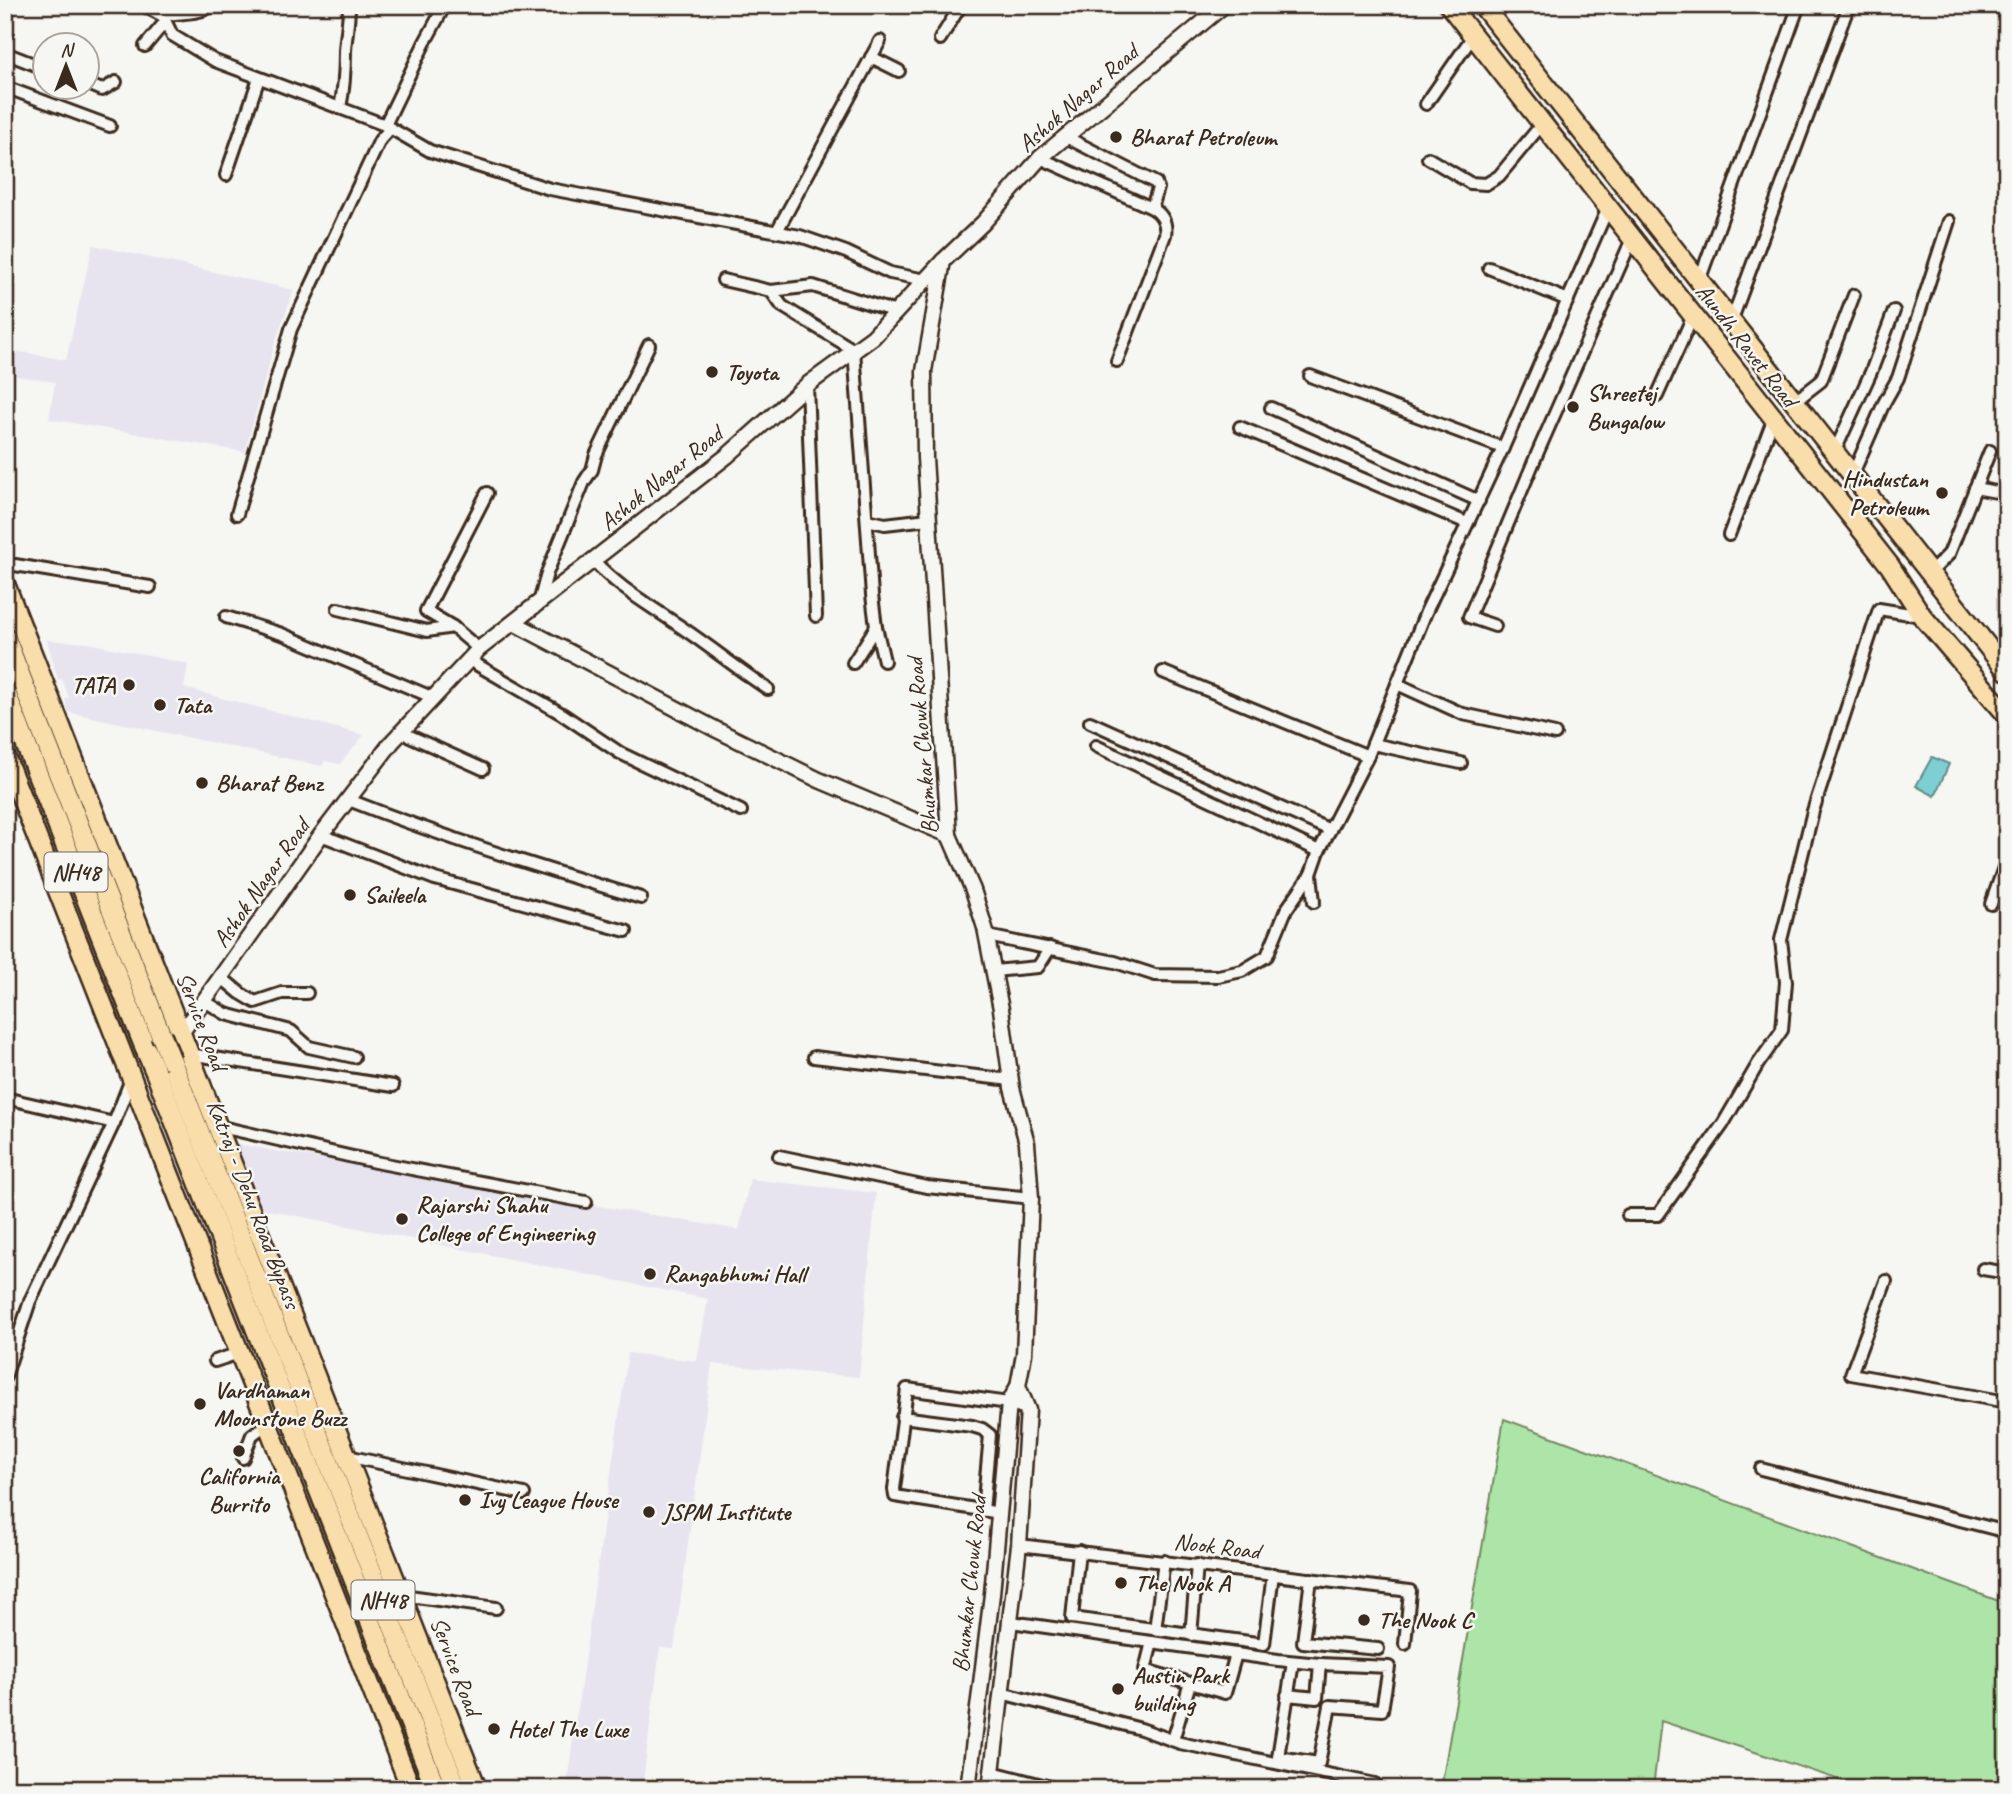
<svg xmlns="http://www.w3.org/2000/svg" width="2012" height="1794" font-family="Caveat,sans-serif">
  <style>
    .built { fill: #e7e4f0 }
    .green { fill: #ade4a7; stroke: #748762; stroke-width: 2 }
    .water { fill: #7dcfd3; stroke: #638d8b; stroke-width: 2 }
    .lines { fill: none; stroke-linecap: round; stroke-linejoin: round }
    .minor-casing { stroke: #3b2a1e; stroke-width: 16 }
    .tertiary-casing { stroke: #3b2a1e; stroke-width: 19 }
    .primary-casing { stroke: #3b2a1e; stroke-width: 23 }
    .trunk-casing { stroke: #3b2a1e; stroke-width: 24 }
    .minor { stroke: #f6f6f2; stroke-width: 10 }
    .tertiary { stroke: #f6f6f2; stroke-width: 14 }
    .primary { stroke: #f9deab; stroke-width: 18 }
    .trunk { stroke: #f9deab; stroke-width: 19 }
    .trunk-bridge-casing { stroke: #3b2a1e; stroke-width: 24; stroke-linecap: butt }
    .trunk-bridge { stroke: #f9deab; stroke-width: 19 }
    .poi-dot { fill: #3b2a1e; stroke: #f6f6f2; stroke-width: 2.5 }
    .labels { text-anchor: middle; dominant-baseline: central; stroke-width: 5; stroke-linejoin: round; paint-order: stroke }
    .shield { fill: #f6f6f2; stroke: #73675e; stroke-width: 2 }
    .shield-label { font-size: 23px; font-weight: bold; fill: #3b2a1e }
    .street-label { font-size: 24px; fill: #3b2a1e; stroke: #f6f6f2 }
    .poi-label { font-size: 24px; font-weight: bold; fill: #3b2a1e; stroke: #f6f6f2; text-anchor: start }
  </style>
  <rect width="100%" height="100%" fill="#f6f6f2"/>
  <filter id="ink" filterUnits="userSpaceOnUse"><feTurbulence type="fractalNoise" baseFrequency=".0143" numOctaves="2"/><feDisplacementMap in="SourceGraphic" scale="14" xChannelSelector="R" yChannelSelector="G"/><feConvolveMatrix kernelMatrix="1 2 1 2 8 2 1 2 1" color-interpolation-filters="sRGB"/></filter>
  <g filter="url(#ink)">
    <g class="built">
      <polygon points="93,245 294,290 275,342 245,452 49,419 55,382 5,374 5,349 66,360"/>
      <polygon points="47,640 88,643 188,664 184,688 364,735 340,764 325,761 322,766 68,712 65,699 69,698 62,679 58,680"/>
      <polygon points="230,1143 739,1230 750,1179 876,1193 859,1377 712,1364 674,1649 660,1648 642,1789 566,1789 628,1353 697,1361 708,1299 258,1208"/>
    </g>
    <polygon class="green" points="1504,1419 2007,1604 2007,1789 1867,1789 1661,1721 1653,1789 1441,1789"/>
    <polygon class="water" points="1932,757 1949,764 1935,796 1916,786"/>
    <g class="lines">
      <defs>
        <g id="minor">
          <polyline points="143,5 163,16 172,35 215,61 385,125 430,151 550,189 800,236 846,252 890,273 926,280"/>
          <path d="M163 16C177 12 200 15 212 5"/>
          <polyline points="940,39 961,5"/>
          <polyline points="145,46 165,22"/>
          <polyline points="5,53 46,69"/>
          <polyline points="871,57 899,71"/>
          <polyline points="88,84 102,90 116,82"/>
          <polyline points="5,87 110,126"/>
          <polyline points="1426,104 1473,36"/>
          <path d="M340 108C344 89 345 71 345 51 346 35 349 23 349 5"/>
          <polyline points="385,125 425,42 445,5"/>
          <polyline points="1064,136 1156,183 1158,188 1152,208"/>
          <path d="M1040 158 1152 208C1162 214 1167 223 1165 235L1117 361"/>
          <polyline points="1428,158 1470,183 1486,184 1499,176 1542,124"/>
          <polyline points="226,175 259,78"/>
          <polyline points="777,231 880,41"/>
          <polyline points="1489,268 1568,300"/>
          <polyline points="723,280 771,291 782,306 854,350 872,595 876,627 884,661"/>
          <polyline points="1699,281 1799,5"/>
          <polyline points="771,291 813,286 896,312"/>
          <polyline points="1731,322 1849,5"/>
          <polyline points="1310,376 1503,448"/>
          <polyline points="807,385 816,616"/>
          <polyline points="1657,396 1693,316"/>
          <polyline points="1794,402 1821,381 1854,295"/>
          <polyline points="1271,408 1479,501"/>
          <polyline points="1240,427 1467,523"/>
          <polyline points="1834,453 1871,372 1894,311"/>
          <polyline points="1852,476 1884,403 1898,378 1949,221"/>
          <polyline points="1975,488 2007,494"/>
          <polyline points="237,514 291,329 380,140 389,130"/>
          <polyline points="867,520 885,524 928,519"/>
          <polyline points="1729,535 1773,420"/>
          <path d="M594 561C620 589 645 602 675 623 707 644 736 668 768 689"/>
          <polyline points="5,567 15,565 150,587"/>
          <polyline points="1929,574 1949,554 1990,451"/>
          <polyline points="539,603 547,573 584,482 592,470 596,455 649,345"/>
          <polyline points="338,609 427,631 453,627 479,649"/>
          <polyline points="226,617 282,634 434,698"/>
          <polyline points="1495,626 1469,617 1537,454 1632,239"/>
          <polyline points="453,627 426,611 487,493"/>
          <polyline points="469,660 562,714 620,753 741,811"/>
          <polyline points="853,663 876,627"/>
          <polyline points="1163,672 1368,756"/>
          <polyline points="1397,684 1463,714 1555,734"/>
          <polyline points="1090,722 1330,830"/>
          <polyline points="401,732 483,769"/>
          <polyline points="1373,744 1461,763"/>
          <polyline points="1096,746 1319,851"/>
          <path d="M349 800C445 838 542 868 641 898"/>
          <polyline points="321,835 435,879 626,931"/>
          <polyline points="1314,902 1311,874 1319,851 1368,756 1426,612 1503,448 1608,208"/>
          <polyline points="1991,904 2007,859"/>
          <polyline points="987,936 1115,962 1155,975 1218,976 1242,971 1267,956 1286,910 1311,874"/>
          <polyline points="994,971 1038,967 1050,948"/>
          <polyline points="222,978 240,993 255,1002 282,993 307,993"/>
          <polyline points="206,1002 226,1014 291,1031 309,1047 354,1057"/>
          <polyline points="189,1054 393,1086"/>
          <polyline points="814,1057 1011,1080"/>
          <polyline points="5,1098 114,1123"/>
          <polyline points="217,1126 375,1162 586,1202"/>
          <polyline points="779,1156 927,1187 1031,1198"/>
          <polyline points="1628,1215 1658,1215 1723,1124 1758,1064 1782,1030 1786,982 1781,940 1813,811 1879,609 1922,616"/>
          <polyline points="1983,1269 2007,1273"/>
          <polyline points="1886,1281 1851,1374 2007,1402"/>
          <polyline points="215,1361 239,1353"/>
          <polyline points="5,1377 30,1301 114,1123 131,1079"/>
          <polyline points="902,1417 972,1426 982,1429 990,1435 983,1511"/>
          <polyline points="347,1456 524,1494"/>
          <polyline points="243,1458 252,1435 267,1424"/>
          <polyline points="1761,1469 2007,1532"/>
          <polyline points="1000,1513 895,1496 894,1489 907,1389 1009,1403 1028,1410"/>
          <polyline points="1019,1545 1410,1591 1405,1644"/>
          <polyline points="1079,1551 1072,1618 1264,1644 1273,1574"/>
          <polyline points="1311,1579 1303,1642 1378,1649"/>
          <polyline points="402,1595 496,1608"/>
          <polyline points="1011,1622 1278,1660 1320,1664"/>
          <polyline points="1155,1630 1164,1561"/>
          <polyline points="1191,1635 1197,1565"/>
          <polyline points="1152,1642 1145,1670 1225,1693 1236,1654"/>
          <polyline points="1001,1693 1141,1729 1180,1743 1375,1784"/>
          <polyline points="1287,1695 1317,1698 1320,1664 1389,1667 1382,1710 1330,1706 1319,1763 1278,1757 1293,1662"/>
          <polyline points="1173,1740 1190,1683"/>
          <polyline points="992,1772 1058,1789"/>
        </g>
        <g id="tertiary">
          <polyline points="943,261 924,371 925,458 949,835 973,890 985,928 1001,1009 1012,1088 1027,1143 1031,1198 1024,1354 1018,1386 1009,1403 992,1594 968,1789"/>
          <polyline points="514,623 717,730 819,780 949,835"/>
          <polyline points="177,1039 321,835 392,742 479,649 727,456 807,385 873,337 943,261 983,223 1040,158 1224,5"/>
          <polyline points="990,1789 1019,1545 1028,1410 1018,1386"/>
        </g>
        <g id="primary">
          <polyline points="1449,5 1890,566 1922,616 2007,715"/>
          <polyline points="1482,5 2007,671"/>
          <polyline points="5,584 477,1789"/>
          <polyline points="5,756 411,1789"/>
        </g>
        <g id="trunk">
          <polyline points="5,637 161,1035"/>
          <polyline points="5,691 146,1050"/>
          <polyline points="171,1060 457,1789"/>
          <polyline points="156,1073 436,1789"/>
        </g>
      </defs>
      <use href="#minor" class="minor-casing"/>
      <use href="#tertiary" class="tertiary-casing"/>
      <use href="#primary" class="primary-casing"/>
      <use href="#trunk" class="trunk-casing"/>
      <use href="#minor" class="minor"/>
      <use href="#tertiary" class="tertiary"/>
      <use href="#primary" class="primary"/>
      <use href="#trunk" class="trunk"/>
      <defs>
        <g id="trunk-bridge">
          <polyline points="161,1035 171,1060"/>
          <polyline points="146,1050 156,1073"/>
        </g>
      </defs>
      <use href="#trunk-bridge" class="trunk-bridge-casing"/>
      <use href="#trunk-bridge" class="trunk-bridge"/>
    </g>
  </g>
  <g class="poi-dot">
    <circle cx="1116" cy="137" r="7"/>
    <circle cx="712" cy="372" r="7"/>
    <circle cx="1573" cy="407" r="7"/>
    <circle cx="1942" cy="493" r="7"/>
    <circle cx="129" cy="685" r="7"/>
    <circle cx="160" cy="705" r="7"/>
    <circle cx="202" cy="783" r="7"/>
    <circle cx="350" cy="895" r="7"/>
    <circle cx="402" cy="1219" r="7"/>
    <circle cx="650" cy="1274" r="7"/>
    <circle cx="200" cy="1404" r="7"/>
    <circle cx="239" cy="1451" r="7"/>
    <circle cx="465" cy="1500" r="7"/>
    <circle cx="649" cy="1512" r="7"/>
    <circle cx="1121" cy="1583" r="7"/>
    <circle cx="1364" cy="1620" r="7"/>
    <circle cx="1118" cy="1689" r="7"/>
    <circle cx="494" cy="1729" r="7"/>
  </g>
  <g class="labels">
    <g class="shield">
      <rect x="44.5" y="852.5" width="63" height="39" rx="5"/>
      <rect x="351.5" y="1580.5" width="63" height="39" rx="5"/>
    </g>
    <g class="shield-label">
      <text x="76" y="872">NH48</text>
      <text x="383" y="1600">NH48</text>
    </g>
    <g class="street-label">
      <text transform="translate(1078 98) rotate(-41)">Ashok Nagar Road</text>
      <text transform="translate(1747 345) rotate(52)">Aundh Ravet Road</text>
      <text transform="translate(661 478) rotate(-39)">Ashok Nagar Road</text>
      <text transform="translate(922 746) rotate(-95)">Bhumkar Chowk Road</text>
      <text transform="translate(261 883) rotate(-55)">Ashok Nagar Road</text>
      <text transform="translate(202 1021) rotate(69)">Service Road</text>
      <text transform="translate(254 1204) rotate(69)">Katraj - Dehu Road Bypass</text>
      <text transform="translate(1217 1546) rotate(7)">Nook Road</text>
      <text transform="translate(969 1584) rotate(-84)">Bhumkar Chowk Road</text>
      <text transform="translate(456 1666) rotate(69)">Service Road</text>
    </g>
    <g class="poi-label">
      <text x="1130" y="137">Bharat Petroleum</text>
      <text x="726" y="372">Toyota</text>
      <text x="1587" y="393">Shreetej<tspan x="1587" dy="28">Bungalow</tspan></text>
      <text x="1928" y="479" text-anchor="end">Hindustan<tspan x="1928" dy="28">Petroleum</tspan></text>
      <text x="115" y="685" text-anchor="end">TATA</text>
      <text x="174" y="705">Tata</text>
      <text x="216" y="783">Bharat Benz</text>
      <text x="364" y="895">Saileela</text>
      <text x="416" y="1205">Rajarshi Shahu<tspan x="416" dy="28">College of Engineering</tspan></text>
      <text x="664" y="1274">Rangabhumi Hall</text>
      <text x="214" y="1390">Vardhaman<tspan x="214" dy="28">Moonstone Buzz</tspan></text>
      <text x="239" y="1476" text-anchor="middle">California<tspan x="239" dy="28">Burrito</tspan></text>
      <text x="479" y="1500">Ivy League House</text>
      <text x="663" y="1512">JSPM Institute</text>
      <text x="1135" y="1583">The Nook A</text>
      <text x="1378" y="1620">The Nook C</text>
      <text x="1132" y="1675">Austin Park<tspan x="1132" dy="28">building</tspan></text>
      <text x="508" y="1729">Hotel The Luxe</text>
    </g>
  </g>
  <rect width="2012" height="1794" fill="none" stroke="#f6f6f2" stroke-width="28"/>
  <rect x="14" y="14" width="1984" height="1766" fill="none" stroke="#3b2a1e" stroke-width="2.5" filter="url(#ink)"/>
  <g transform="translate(66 66)"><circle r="33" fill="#f6f6f2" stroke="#aba49d" stroke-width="2"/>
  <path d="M0-5L12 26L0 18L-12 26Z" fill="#3b2a1e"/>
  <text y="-10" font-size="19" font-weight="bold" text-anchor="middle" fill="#3b2a1e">N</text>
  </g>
</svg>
